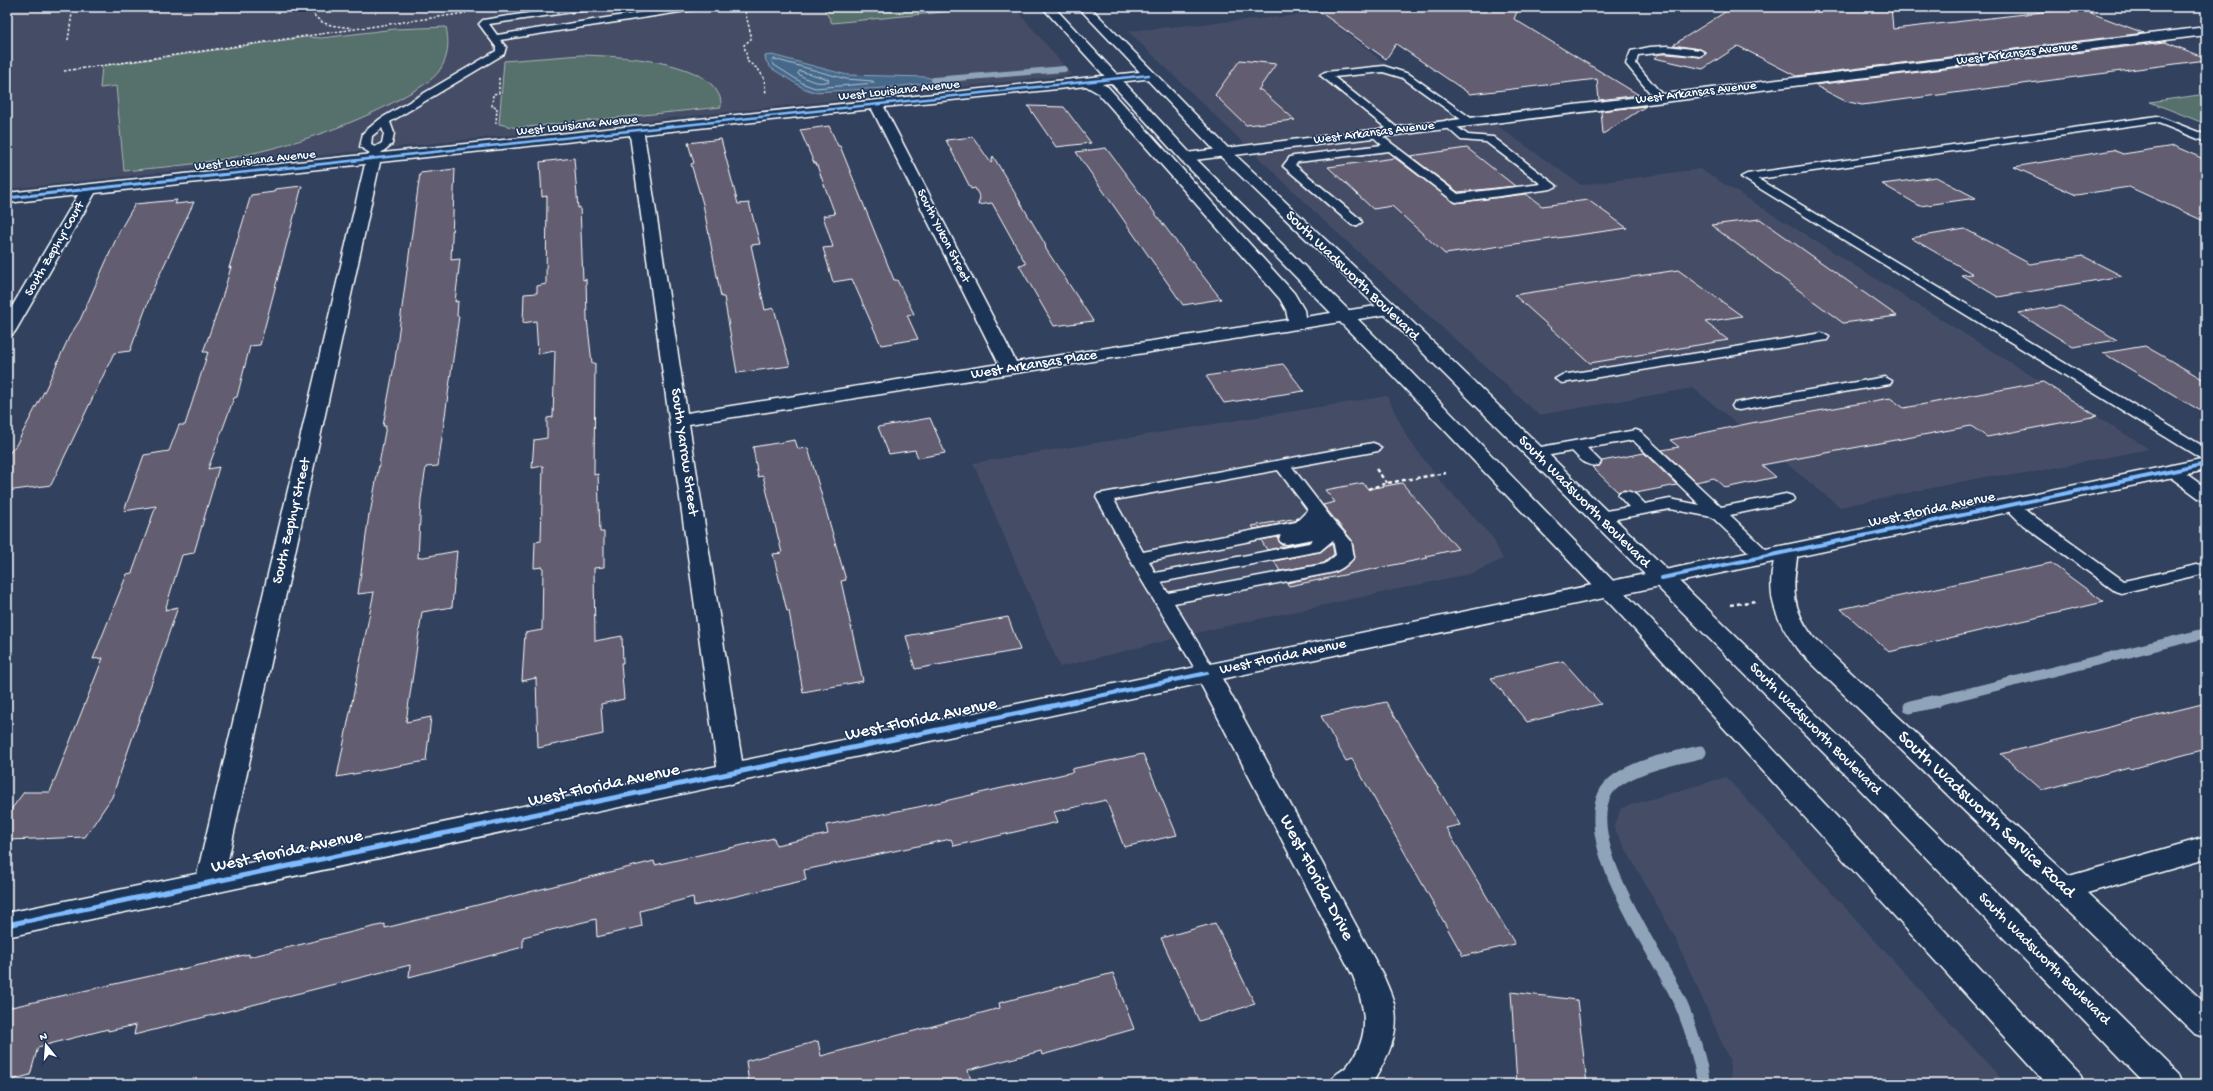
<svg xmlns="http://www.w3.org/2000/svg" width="2213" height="1091" font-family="'Gochi Hand',sans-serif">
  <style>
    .built { fill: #444d66 }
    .green { fill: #566f6c; stroke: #aab7b6 }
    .water { fill: #44688b; stroke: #8fa4b9 }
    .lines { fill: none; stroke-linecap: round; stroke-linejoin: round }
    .shore { stroke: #b4c3d1; stroke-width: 1 }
    .stream-far2 { stroke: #8fa4b9; stroke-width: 6 }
    .stream-far1 { stroke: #8fa4b9; stroke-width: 10 }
    .stream { stroke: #8fa4b9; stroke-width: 13 }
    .building { fill: #625d70; stroke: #fff }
    .lane-casing { stroke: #fff; stroke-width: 3 }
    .street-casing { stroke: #fff; stroke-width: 3 }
    .secondary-casing { stroke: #fff; stroke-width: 3 }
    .primary-casing { stroke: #fff; stroke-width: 3 }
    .path-far1 { stroke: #fff; stroke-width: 1.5; stroke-dasharray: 2.5 2; stroke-linecap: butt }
    .path { stroke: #fff; stroke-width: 2.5; stroke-dasharray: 4 3; stroke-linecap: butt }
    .lane { fill: #1d3557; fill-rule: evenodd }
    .street { fill: #1d3557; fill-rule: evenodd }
    .secondary { fill: #1d3557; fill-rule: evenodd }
    .primary { fill: #1d3557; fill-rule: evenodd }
    .cycleway-far3-casing { stroke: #1d3557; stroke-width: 4 }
    .cycleway-far2-casing { stroke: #1d3557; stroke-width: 5 }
    .cycleway-far1-casing { stroke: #1d3557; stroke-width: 6 }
    .cycleway-casing { stroke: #1d3557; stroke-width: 8 }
    .cycleway-far3 { stroke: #80bcff; stroke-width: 2.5 }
    .cycleway-far2 { stroke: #80bcff; stroke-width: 3 }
    .cycleway-far1 { stroke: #80bcff; stroke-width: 4 }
    .cycleway { stroke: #80bcff; stroke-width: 5 }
    .labels { text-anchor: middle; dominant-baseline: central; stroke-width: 3; stroke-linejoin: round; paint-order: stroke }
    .far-street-label { font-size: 13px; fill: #fff; stroke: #1d3557 }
    .street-label { font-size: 15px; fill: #fff; stroke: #1d3557 }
    .near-street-label { font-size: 18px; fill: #fff; stroke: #1d3557 }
  </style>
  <rect width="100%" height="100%" fill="#32415e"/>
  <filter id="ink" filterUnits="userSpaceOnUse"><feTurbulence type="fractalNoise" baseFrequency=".025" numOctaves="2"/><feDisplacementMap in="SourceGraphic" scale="8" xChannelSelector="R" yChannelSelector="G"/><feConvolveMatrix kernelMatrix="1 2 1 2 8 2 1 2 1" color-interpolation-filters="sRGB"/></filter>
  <g filter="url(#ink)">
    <g class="built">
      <polygon points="1014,7 1072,75 7,189 8,7"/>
      <polygon points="1321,13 1449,114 1496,125 1581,185 1700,169 2149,449 2020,475 1989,476 1840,507 1693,388 1539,415 1322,219 1128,31"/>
      <polygon points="1387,396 1407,437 1441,482 1492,537 1503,559 1473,573 1217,628 1060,667 973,463"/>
      <polygon points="1726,777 2006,1084 1731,1084 1729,1059 1675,937 1614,828 1621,808"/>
    </g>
    <g class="green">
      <polygon points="823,7 962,7 964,10 832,23"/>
      <path d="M446 27C449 41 449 55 441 68 434 81 415 90 403 97 349 128 273 152 211 161 183 166 153 168 124 171L116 86 100 88 102 66 306 37 322 38 395 29Z"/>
      <path d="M581 55C614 56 704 59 719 95 721 98 721 103 721 107L517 128 499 124 504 61Z"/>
      <polygon points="2206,94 2206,124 2150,102"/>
    </g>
    <polygon class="water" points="772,55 847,75 925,77 934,79 934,82 885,88 814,92 803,88 771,68 766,61 765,56"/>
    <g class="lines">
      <g class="shore">
        <polygon points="774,59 846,79 873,81 874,83 815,88 804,84 774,65 772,61"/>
        <path d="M800 71 828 79 829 81C818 85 808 80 798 74Z"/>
      </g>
      <polyline class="stream-far2" points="934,80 1064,69"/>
      <polyline class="stream-far1" points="1932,702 2206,633"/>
      <g class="stream">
        <polyline points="1910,707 1936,701"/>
        <path d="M1700 752C1674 758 1618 768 1605 794 1579 845 1657 953 1679 1000 1691 1027 1699 1055 1704 1084"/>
      </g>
    </g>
    <g class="building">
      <polygon points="1313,7 1519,7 1514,19 1639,95 1599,100 1597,79 1470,94 1396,44 1386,59"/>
      <polygon points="1733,7 1891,7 1893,29 2078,8 2144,33 1796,76 1738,46 1703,69 1654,58 1659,54 1667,54 1700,57 1706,54 1706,52 1700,49 1673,45"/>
      <polygon points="2165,42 2206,58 2206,60 1862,105 1845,101 1814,85"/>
      <polygon points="1240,60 1276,64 1258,90 1261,90 1295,120 1246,125 1215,95"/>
      <polygon points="1028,106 1064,107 1091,143 1056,147"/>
      <polygon points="1646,106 1603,134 1601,111"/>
      <polygon points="829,126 838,146 840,146 894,280 897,280 914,314 907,315 918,339 881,345 852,279 833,282 823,248 833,247 823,216 835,214 816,163 814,163 800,130"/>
      <polygon points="973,137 991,163 993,156 1045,244 1046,249 1093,321 1054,326 1019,265 1026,264 992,203 978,205 980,198 975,188 971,189 946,140"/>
      <polygon points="721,139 738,204 749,203 760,244 751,245 765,310 774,308 790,366 737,373 724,297 721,297 703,204 691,164 694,163 688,143"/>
      <polygon points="2174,146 2206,160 2206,222 2129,187 2076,195 2014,167 2113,150 2123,154"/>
      <polygon points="1106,148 1175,240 1221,299 1183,305 1076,152"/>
      <polygon points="1467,148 1515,186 1458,192 1410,156"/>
      <polygon points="574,158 578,208 580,207 583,280 586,279 587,319 592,363 595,363 594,475 598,474 600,532 604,532 604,567 594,568 595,641 622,636 623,663 621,663 624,699 601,704 603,734 538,748 536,678 522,681 525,633 542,630 543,567 534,568 535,542 541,541 543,466 532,468 534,440 547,438 547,418 553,417 555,351 538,354 536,321 523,323 524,294 537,293 537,286 546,284 547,196 542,197 540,162"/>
      <polygon points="1395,158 1455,203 1526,194 1542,206 1588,200 1627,228 1445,254 1392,206 1373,209 1328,167"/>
      <polygon points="455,169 451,260 460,259 455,302 458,301 457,316 459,316 438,466 426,467 421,499 418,558 457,551 452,607 422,612 406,722 431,717 426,761 337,777 374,592 358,594 369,514 370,514 386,426 383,426 395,360 420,173"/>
      <polygon points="1936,177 1976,198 1920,206 1882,184"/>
      <polygon points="302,186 260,345 250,346 237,397 234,398 208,469 219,467 194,553 182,555 165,610 178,607 112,797 85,837 7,840 7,815 24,792 50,792 103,658 93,659 127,574 132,573 156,506 124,511 144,455 169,451 179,425 185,425 208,352 203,352 221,301 231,267 229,268 251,195 274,192 275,189"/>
      <polygon points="177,200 175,204 194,202 150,295 151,294 130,351 114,353 51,485 7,491 7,456 16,445 46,388 69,337 80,320 120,230 135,204"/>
      <polygon points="1760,219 1897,316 1843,323 1711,225"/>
      <polygon points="1965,229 2030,264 2083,256 2122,276 1998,297 1961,275 1973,274 1911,238"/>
      <polygon points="1678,270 1742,316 1705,322 1728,340 1590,363 1514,295"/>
      <polygon points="2061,306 2117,340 2073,347 2018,313"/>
      <polygon points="2145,346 2206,381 2206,414 2103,353"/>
      <polygon points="1283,364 1304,391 1224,403 1206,376"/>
      <polygon points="2043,382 2097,416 1987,437 1971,426 1762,465 1776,477 1725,488 1714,478 1696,482 1662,450 1679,447 1670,440 1751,423 1890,398 1904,408"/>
      <polygon points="930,418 945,453 918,458 915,450 889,454 878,427"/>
      <polygon points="795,440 798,449 808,448 846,580 841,581 863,681 803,692 789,611 787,611 773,554 782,553 763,476 758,477 753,447"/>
      <polygon points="1644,453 1677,485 1636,493 1624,490 1618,492 1592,467 1599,466 1602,461"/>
      <polygon points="1363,483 1368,489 1402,483 1458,549 1426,556 1428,558 1289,586 1287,583 1337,572 1355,558 1352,540 1323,505 1335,502 1325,490"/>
      <polygon points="1298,518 1295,521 1254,529 1252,526"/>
      <polygon points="1278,537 1280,544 1287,545 1308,541 1267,550 1261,540"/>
      <polygon points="1332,543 1334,554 1324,563 1280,571 1274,561 1320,552"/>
      <polygon points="2051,563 2104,602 1889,652 1841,609"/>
      <polygon points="1008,617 1020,650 915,669 906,636"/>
      <polygon points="1563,661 1601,704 1527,722 1491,678"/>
      <polygon points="1386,702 1460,825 1446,828 1515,944 1463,956 1352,759 1346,761 1321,716"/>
      <polygon points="2206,703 2206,749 2131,769 2129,767 2042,790 2001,754"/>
      <polygon points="1143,754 1177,835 1124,847 1106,800 1054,812 1058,822 954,846 951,839 804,870 806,880 694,906 693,897 640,911 642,926 597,937 596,919 523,937 523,947 409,977 410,965 134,1035 136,1025 108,1031 108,1029 38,1047 30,1075 7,1081 7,1008 249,954 249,957 385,924 385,928 654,861 655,865 774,838 776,845 828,834 826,825 918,807 1073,772 1071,769"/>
      <polygon points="1215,923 1255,1004 1199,1021 1161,938"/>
      <polygon points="1113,973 1134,1029 1042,1055 1041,1051 968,1070 972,1084 749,1084 746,1061 818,1041 821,1056 1000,1008 999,1003"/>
      <polygon points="1511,992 1577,1000 1587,1084 1517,1084"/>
    </g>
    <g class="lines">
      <defs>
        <g id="lane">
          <path d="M568 7H590L586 10 489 24 497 35 676 7H697L693 10 500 40 506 47 504 54 390 122 394 133 392 144 381 153 378 160H370L368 158 370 153 360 147 363 133 380 119 496 51V47L479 24 483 20ZM382 128 384 133 382 143 375 147 371 145 372 136Z"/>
          <polygon points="1667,46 1700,50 1705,53 1700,56 1667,52 1638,55 1636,64 1664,97 1659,100 1655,99 1626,64 1631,51 1650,47"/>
          <polygon points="1384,66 1409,74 1475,121 1470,124 1466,123 1403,78 1383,72 1334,77 1400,130 1399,132 1391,132 1320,75 1325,72"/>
          <polygon points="2157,116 2206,135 2206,142 2156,122 1758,179 2206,448 2206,460 2200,458 1741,177 1747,174"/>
          <polygon points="1447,120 1468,135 1493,137 1557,186 1551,189 1456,202 1452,200 1389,151 1298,162 1295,165 1360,219 1362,222 1356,226 1352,225 1283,166 1290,157 1294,156 1382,145 1369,133 1374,130 1458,194 1541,184 1486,142 1461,140 1442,123"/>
          <polygon points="1822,333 1829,337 1827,340 1562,383 1555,379 1562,375"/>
          <polygon points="1885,377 1892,381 1890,384 1739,410 1734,409 1732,406 1734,403 1739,402"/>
          <path d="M1636 430 1641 432 1721 507 1786 494 1792 496 1794 499 1792 502 1730 515 1770 553 1773 557 1770 561H1758L1712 517 1670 509 1600 522 1594 521 1592 517 1594 513 1629 507 1618 495 1620 492C1632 489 1637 496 1645 504L1670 499 1700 505 1633 440 1587 448 1601 462 1599 465C1587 468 1580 459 1572 451L1535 458 1529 456 1527 453 1529 450 1535 448Z"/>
          <path d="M1373 443 1378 445 1381 448 1378 451 1292 467 1332 519 1351 541 1354 557C1348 565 1339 571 1330 573L1174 603 1216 673 1214 677 1207 679 1200 677 1141 579 1096 497 1098 494ZM1278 470 1308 510 1296 522 1143 552 1114 500ZM1286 534 1281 535 1279 539 1281 543 1287 544 1313 539 1309 543 1155 573 1149 561ZM1333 540 1336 555 1325 564 1168 593 1161 582 1314 552 1320 551Z"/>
          <polygon points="2172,466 2178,468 2206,488 2206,501 2200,499 2166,474 2164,471 2166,468"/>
          <polygon points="2011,500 2017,502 2035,517 2124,581 2206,563 2206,573 2121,593 2115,591 2023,525 2003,505 2005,502"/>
        </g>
        <g id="street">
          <polygon points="2206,27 2206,35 1186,161 1179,157 1186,153"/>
          <path d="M1149 71 1155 75 1153 78 1102 84 1108 87 1294 293 1304 310 1305 317 1389 304 1395 305 1398 309 1395 313 1389 314 1297 329 689 424 744 774 740 781 731 784 722 781 718 774 630 135 380 162 223 883 219 891 209 894 199 891 195 883 365 164 95 193 16 330 13 334 7 335V315L78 195 7 203V193ZM1086 86 1098 93 1280 299 1286 310 1288 320 1016 362 884 107ZM872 109 999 364 687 413 644 134Z"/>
          <path d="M1787 545 1795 547 1798 552C1792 589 1791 608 1814 638L2069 876 2206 837V859L2087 893 2206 1004V1038L2195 1034 1798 650C1779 624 1768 603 1772 571 1774 563 1774 554 1779 547Z"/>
          <path d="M1207 665 1216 667 1219 673 1383 975C1387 985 1392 995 1394 1004 1401 1034 1386 1060 1372 1084H1330C1336 1070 1341 1074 1348 1065 1372 1035 1365 1008 1353 976L1195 673 1198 667Z"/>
        </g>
        <polygon id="secondary" points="2206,458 2206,470 7,937 7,913"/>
        <g id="primary">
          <polygon points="1042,7 1054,7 1191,154 1407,368 1650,619 2080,1074 2084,1084 2047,1084 1634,629 1393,376 1181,160"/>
          <polygon points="1078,7 1090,7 1229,149 1395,305 1868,765 2179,1074 2183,1084 2145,1084 1850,779 1383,313 1219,155"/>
        </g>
      </defs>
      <use href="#lane" class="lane-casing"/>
      <use href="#street" class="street-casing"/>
      <use href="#secondary" class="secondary-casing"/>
      <use href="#primary" class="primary-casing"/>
      <g class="path-far1">
        <path d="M310 7C317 27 334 25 352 28"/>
        <polyline points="744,7 751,35 751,39 744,45 748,62 758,69 764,78 766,94"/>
        <polyline points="68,40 73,7"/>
        <polyline points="64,71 466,13"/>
        <polyline points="496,124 497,107 492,107 493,94 499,93 499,77"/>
      </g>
      <g class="path">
        <polyline points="1376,469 1387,483"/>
        <polyline points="1368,489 1387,483 1446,473"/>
        <polyline points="1730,605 1755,601"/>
      </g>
      <use href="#lane" class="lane"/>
      <use href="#street" class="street"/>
      <use href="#secondary" class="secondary"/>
      <use href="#primary" class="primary"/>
      <defs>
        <polyline id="cycleway-far3" points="220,175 1149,75"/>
        <polyline id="cycleway-far2" points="7,198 229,174"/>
        <g id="cycleway-far1">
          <polyline points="1662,578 2206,464"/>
          <polyline points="1071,702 1207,673"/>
        </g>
        <polyline id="cycleway" points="7,925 1076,701"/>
      </defs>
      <use href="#cycleway-far3" class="cycleway-far3-casing"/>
      <use href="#cycleway-far2" class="cycleway-far2-casing"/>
      <use href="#cycleway-far1" class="cycleway-far1-casing"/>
      <use href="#cycleway" class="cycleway-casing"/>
      <use href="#cycleway-far3" class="cycleway-far3"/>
      <use href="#cycleway-far2" class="cycleway-far2"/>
      <use href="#cycleway-far1" class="cycleway-far1"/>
      <use href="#cycleway" class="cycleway"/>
    </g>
  </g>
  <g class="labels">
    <g class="far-street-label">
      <text transform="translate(2017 54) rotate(-7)">West Arkansas Avenue</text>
      <text transform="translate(899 91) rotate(-6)">West Louisiana Avenue</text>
      <text transform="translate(1696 93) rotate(-7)">West Arkansas Avenue</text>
      <text transform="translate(577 126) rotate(-6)">West Louisiana Avenue</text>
      <text transform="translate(1374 133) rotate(-7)">West Arkansas Avenue</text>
      <text transform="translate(255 161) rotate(-6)">West Louisiana Avenue</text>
      <text transform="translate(943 236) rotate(63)">South Yukon Street</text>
      <text transform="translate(55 249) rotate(-60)">South Zephyr Court</text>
    </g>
    <g class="street-label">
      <text transform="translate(1352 276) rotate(44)">South Wadsworth Boulevard</text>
      <text transform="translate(1034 365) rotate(-9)">West Arkansas Place</text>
      <text transform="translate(684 452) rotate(82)">South Yarrow Street</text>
      <text transform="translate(1584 502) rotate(45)">South Wadsworth Boulevard</text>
      <text transform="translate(1932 510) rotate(-12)">West Florida Avenue</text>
      <text transform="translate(292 521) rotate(-77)">South Zephyr Street</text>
      <text transform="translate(1283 657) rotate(-12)">West Florida Avenue</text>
      <text transform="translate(1815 729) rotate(45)">South Wadsworth Boulevard</text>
      <text transform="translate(2044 959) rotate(45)">South Wadsworth Boulevard</text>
    </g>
    <g class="near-street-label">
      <text transform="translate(921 720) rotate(-12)">West Florida Avenue</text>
      <text transform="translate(604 786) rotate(-12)">West Florida Avenue</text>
      <text transform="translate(1986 815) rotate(43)">South Wadsworth Service Road</text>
      <text transform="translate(287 852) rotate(-12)">West Florida Avenue</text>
      <text transform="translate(1316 878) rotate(62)">West Florida Drive</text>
    </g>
  </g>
  <rect width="2213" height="1091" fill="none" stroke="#1d3557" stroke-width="24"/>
  <rect x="12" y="12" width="2189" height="1067" fill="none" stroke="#fff" stroke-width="1.5" filter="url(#ink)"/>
  <g transform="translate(46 1045) rotate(343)" stroke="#1d3557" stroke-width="3" paint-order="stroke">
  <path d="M0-3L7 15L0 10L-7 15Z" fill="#ffffff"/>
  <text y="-6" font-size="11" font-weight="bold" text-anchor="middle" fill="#ffffff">N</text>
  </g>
</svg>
